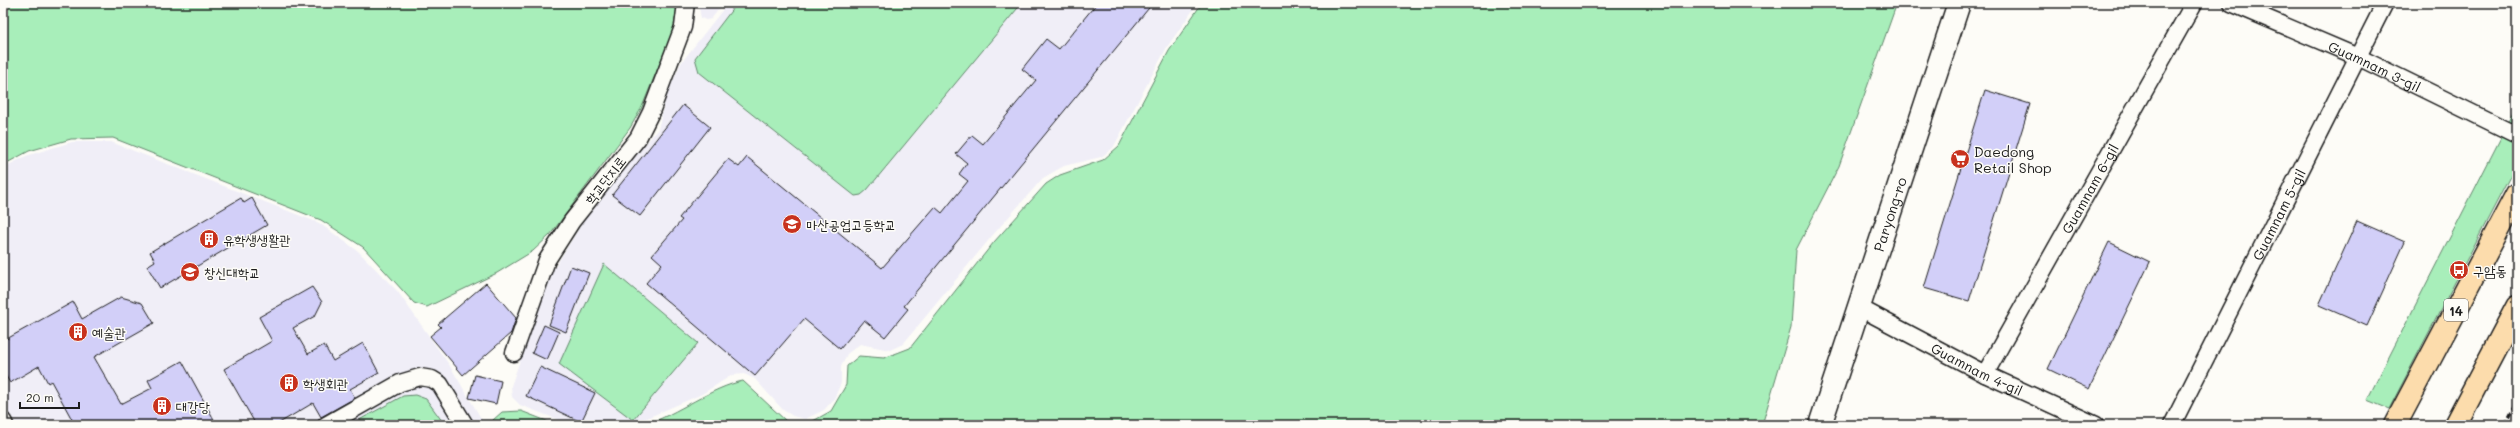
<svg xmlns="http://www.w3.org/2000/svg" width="2520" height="428" font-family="Mali,'Poor Story',sans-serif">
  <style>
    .built { fill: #f0eef7 }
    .green { fill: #a8eeba; stroke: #62856b }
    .building { fill: #d2cff8; stroke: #1c1c1c }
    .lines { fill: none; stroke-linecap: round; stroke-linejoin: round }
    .street-casing { stroke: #1c1c1c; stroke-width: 19 }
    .secondary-casing { stroke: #1c1c1c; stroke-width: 25 }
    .primary-casing { stroke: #1c1c1c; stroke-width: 25 }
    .street { stroke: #fdfcf7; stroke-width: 16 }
    .secondary { stroke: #fdfcf7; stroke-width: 22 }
    .primary { stroke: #fcdcac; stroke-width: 22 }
    .rail { stroke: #1c1c1c; stroke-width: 3; stroke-dasharray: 6 3; stroke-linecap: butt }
    .labels { text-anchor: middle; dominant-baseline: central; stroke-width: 3; stroke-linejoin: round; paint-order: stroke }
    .shield { fill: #fdfcf7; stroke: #605f5e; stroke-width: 1 }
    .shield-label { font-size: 13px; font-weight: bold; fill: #1c1c1c }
    .street-label { font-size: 14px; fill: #1c1c1c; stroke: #fdfcf7 }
    .poi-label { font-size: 14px; fill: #1c1c1c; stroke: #fdfcf7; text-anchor: start }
  </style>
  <rect width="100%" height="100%" fill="#fdfcf7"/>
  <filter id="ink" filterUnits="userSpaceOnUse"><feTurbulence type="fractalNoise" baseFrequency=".025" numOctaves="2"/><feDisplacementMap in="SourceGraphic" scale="8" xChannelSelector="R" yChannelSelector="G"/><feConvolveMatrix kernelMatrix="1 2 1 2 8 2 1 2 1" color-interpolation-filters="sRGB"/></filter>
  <g filter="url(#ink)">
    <g class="built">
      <polygon points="698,3 724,3 711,19 706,20 701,18"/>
      <polygon points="728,3 1198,3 1167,47 1113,148 1101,157 1064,166 1043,178 992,236 903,344 890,350 860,344 847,354 841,367 841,383 834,399 824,410 805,419 793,416 783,410 755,379 744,374 732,375 702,394 631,425 572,425 520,405 512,397 511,386 549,277 589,212 658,129 667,94 681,63"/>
      <polygon points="72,142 111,142 319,223 358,251 398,292 450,366 485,425 3,425 3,168 26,156"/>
    </g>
    <g class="green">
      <polygon points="3,3 678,3 673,31 642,107 630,128 550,235 533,251 497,273 427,307 414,303 363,247 321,220 113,138 71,139 29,151 3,165"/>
      <polygon points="737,3 1022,3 867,190 861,195 855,196 699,72 695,58"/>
      <polygon points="1202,3 1897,3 1839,166 1796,250 1791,327 1762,425 806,425 831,411 846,385 847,366 859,356 884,358 910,348 994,242 1046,184 1060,175 1103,160 1119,146 1169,51"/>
      <polygon points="2517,106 2517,163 2389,409 2367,400"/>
      <polygon points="604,264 698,343 633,420 559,364"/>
      <path d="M743 381 786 421 805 425H645C677 414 712 387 743 381Z"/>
      <polygon points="415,395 426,399 445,425 350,425 403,396"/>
      <polygon points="521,411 557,425 493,425 493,420 502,412"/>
    </g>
    <g class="building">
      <polygon points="1097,3 1153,3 904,306 908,309 885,337 864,320 840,349 804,319 755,376 646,283 662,264 652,255 682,220 679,218 728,159 739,167 747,157 882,268 935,207 942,213 968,181 959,174 967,163 956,154 972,135 983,144 1036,80 1022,69 1046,39 1059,49"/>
      <polygon points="1985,90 2030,104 1969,301 1924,288"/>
      <polygon points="683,105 710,127 640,216 612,195"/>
      <polygon points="241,198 244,203 252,198 267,225 160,288 147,266 155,261 150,252"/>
      <polygon points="2357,221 2405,242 2367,326 2319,305"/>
      <polygon points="2109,242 2150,262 2089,389 2048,369"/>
      <polygon points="571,266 589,273 566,332 549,325"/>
      <polygon points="486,283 516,318 511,333 463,375 430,336 441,327 438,324"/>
      <polygon points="312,287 322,302 315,316 293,328 308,354 324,345 333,361 363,343 379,373 350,389 355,398 321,417 313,403 276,425 256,425 224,369 272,341 259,317"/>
      <polygon points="121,297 142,303 154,323 94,357 121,404 152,388 148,380 182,361 217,425 75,425 51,381 48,383 39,366 10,383 3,371 3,341 73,302 82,319"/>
      <polygon points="544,325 559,332 547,360 532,353"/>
      <polygon points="540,367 595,393 581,422 526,396"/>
      <polygon points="475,375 501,381 496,404 469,398"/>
    </g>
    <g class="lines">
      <defs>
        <g id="street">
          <path id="s1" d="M2231 3 2358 57 2517 135"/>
          <path id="s2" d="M1860 308 1985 374 2096 425"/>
          <polyline points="514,353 547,260 572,221 638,138 651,112 683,27 686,3"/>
          <path id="s3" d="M1985 374 2194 3"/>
          <polyline points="3,421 5,425"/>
          <polyline points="326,425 400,383 420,377 432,379 440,384 465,425"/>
          <path id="s4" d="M2172 425 2385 3"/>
        </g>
        <g id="secondary">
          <path id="s5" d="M1820 425 1959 3"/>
        </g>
        <g id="primary">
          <polyline points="2395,425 2517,194"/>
          <polyline points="2455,425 2517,307"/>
        </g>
      </defs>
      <use href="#street" class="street-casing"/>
      <use href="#secondary" class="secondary-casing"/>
      <use href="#primary" class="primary-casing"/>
      <use href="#street" class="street"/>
      <use href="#secondary" class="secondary"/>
      <use href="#primary" class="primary"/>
      <polyline class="rail" points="2504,425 2517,400"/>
    </g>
  </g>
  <defs>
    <symbol id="supermarket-disc" viewBox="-11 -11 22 22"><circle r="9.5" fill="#c8321e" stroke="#fdfcf7"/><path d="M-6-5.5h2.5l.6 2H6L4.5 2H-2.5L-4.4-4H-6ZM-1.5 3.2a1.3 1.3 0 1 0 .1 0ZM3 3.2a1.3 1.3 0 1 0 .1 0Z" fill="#fff"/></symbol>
    <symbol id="school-disc" viewBox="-11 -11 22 22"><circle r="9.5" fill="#c8321e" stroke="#fdfcf7"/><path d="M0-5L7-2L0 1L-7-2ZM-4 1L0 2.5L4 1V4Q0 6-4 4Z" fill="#fff"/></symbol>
    <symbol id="building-disc" viewBox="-11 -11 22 22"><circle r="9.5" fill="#c8321e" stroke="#fdfcf7"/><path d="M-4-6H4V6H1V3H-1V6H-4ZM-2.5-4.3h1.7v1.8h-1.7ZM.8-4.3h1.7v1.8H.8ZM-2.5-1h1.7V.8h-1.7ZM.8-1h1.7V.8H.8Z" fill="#fff"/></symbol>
    <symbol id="bus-disc" viewBox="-11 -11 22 22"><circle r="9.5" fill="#c8321e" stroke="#fdfcf7"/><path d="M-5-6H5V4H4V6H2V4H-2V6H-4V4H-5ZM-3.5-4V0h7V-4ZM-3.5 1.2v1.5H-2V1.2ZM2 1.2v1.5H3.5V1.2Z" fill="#fff"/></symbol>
    <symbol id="university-disc" viewBox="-11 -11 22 22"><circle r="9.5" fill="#c8321e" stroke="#fdfcf7"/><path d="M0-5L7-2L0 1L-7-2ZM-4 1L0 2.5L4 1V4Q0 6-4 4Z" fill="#fff"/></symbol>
  </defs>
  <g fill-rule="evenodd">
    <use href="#supermarket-disc" x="1949" y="148" width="22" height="22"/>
    <use href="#school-disc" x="781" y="213" width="22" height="22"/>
    <use href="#building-disc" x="198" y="228" width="22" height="22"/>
    <use href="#bus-disc" x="2448" y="259" width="22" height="22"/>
    <use href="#university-disc" x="179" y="261" width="22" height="22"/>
    <use href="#building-disc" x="67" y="321" width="22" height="22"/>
    <use href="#building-disc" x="278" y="372" width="22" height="22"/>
    <use href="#building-disc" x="151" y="395" width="22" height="22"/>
  </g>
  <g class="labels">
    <rect class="shield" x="2444" y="299" width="24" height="22" rx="3"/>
    <g class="shield-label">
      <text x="2456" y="310">14</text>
    </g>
    <g class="street-label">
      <text stroke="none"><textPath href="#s1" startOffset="157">Guamnam 3-gil</textPath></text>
      <text transform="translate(605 180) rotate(-52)">학교단지로</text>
      <text stroke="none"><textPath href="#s3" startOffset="213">Guamnam 6-gil</textPath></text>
      <text stroke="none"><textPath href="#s5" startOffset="222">Paryong-ro</textPath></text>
      <text stroke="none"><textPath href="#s4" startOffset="236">Guamnam 5-gil</textPath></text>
      <text stroke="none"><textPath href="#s2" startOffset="132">Guamnam 4-gil</textPath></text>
    </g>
    <g class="poi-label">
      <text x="1974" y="151">Daedong<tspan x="1974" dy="16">Retail Shop</tspan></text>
      <text x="806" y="224">마산공업고등학교</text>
      <text x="223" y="239">유학생생활관</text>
      <text x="2473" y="270">구암동</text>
      <text x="204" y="272">창신대학교</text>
      <text x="92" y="332">예술관</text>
      <text x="303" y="383">학생회관</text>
      <text x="176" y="406">대강당</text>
    </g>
  </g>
  <rect width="2520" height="428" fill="none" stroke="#fdfcf7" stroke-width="16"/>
  <rect x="8" y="8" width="2504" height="412" fill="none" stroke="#1c1c1c" stroke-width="1.5" filter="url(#ink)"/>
  <path d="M20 402v6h59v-6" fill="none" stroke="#1c1c1c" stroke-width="2"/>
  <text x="26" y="402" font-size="12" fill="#1c1c1c" stroke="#fdfcf7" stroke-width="3" paint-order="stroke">20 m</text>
</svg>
